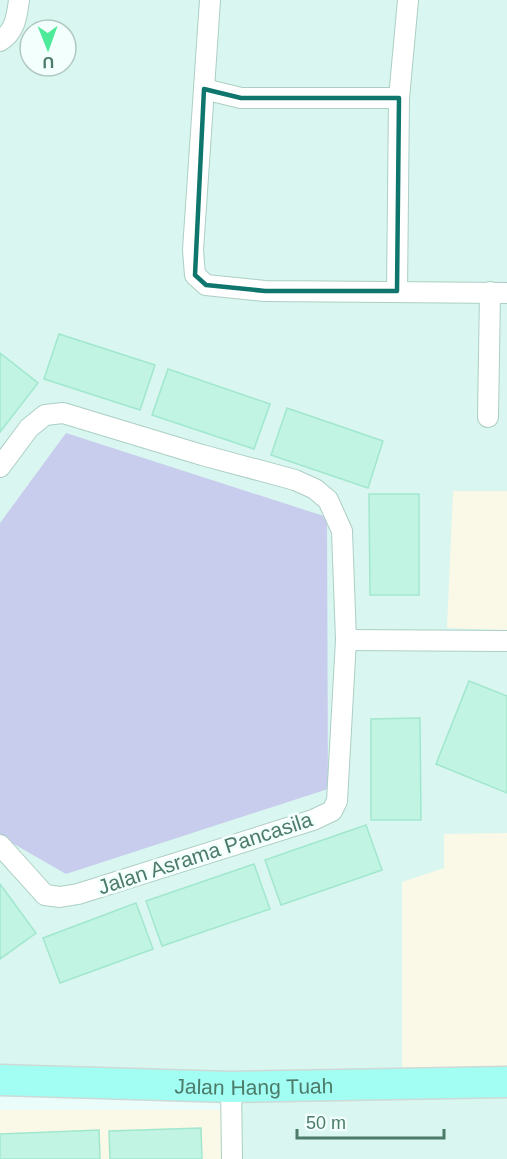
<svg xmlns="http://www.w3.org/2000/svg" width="507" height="1159" font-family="Helvetica,sans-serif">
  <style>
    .residential { fill: #d9f6f0; fill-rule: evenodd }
    .education { fill: #faf8e7 }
    .pitch { fill: #c8cded }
    .building { fill: #c1f4e3; stroke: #a1e7ce; stroke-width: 1.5 }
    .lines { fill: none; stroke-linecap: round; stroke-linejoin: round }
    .minor-casing { stroke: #accfc4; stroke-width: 22 }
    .primary-casing { stroke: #cddad5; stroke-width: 33 }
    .minor { stroke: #fff; stroke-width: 20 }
    .primary { stroke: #a2fdf3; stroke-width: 30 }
    .marked { fill: none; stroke: #0f766e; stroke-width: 4.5; stroke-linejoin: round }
    .labels { text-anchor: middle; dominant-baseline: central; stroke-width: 6; stroke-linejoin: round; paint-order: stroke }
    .street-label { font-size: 21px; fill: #4c7b69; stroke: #f2fffd }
  </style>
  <rect width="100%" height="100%" fill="#ebfdfb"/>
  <g class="residential">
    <path d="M0 0H507V1071L231 1075 0 1068ZM30 30H66V66H30Z"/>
    <rect x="239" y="1097" width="268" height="62"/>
  </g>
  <g class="education">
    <polygon points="453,491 507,491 507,630 447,628"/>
    <polygon points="507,833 507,1070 402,1072 402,882 444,868 444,834"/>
    <polygon points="0,1110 228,1110 229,1159 0,1159"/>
  </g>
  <polygon class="pitch" points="66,433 327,517 328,789 66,874 0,836 0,523"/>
  <g class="building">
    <polygon points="59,334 155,365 140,410 44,379"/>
    <polygon points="0,353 38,383 0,432"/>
    <polygon points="168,369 270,404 254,449 152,415"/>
    <polygon points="287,408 383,441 368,488 271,455"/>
    <polygon points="369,494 419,494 419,595 370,595"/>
    <polygon points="469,681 507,696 507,793 436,764"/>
    <polygon points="420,718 421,820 371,820 371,719"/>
    <polygon points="366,825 382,870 281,905 265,860"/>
    <polygon points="254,864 270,909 162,946 146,901"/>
    <polygon points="0,884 36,933 0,959"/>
    <polygon points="136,903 153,949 60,983 43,938"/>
    <polygon points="201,1128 202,1159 110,1159 109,1131"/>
    <polygon points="99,1130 100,1159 0,1159 0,1134"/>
  </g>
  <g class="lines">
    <defs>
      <g id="minor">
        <polyline points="210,0 193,250 195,275 206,285 265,291 507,293"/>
        <path d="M0 41C15 32 17 16 19 0"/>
        <polyline points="204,89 241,98 399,98"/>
        <polyline points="397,291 399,98 408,0"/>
        <polyline points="488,417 490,292"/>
        <polyline points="0,467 29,428 45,415 63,413 202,455 295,480 315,489 328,500 342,531 346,640 337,801 332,811 313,820 78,894 60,897 45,895 0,845"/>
        <polyline points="346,640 507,641"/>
        <polyline points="231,1087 232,1159"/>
      </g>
      <g id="primary">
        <path id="s1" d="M0 1080 231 1087 507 1082"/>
      </g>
    </defs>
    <use href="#minor" class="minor-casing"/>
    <use href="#primary" class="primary-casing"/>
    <use href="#minor" class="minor"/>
    <use href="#primary" class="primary"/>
  </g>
  <path class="marked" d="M204 89 241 98H399L397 291H265L206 285 195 275Z"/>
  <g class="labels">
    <g class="street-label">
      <text transform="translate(205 853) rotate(-18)">Jalan Asrama Pancasila</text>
      <text stroke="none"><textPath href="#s1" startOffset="254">Jalan Hang Tuah</textPath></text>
    </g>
  </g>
  <g transform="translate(48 48) rotate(179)"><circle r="28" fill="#f2fffd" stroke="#b0cac2" stroke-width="1.5"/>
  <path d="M0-4.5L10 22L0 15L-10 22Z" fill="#4deb99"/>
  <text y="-9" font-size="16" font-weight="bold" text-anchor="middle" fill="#4c7b69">U</text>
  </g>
  <path d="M297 1129v9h147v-9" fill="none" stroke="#4c7b69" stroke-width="3"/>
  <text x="306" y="1129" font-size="18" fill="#4c7b69" stroke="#f2fffd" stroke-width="4.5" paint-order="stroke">50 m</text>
</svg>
